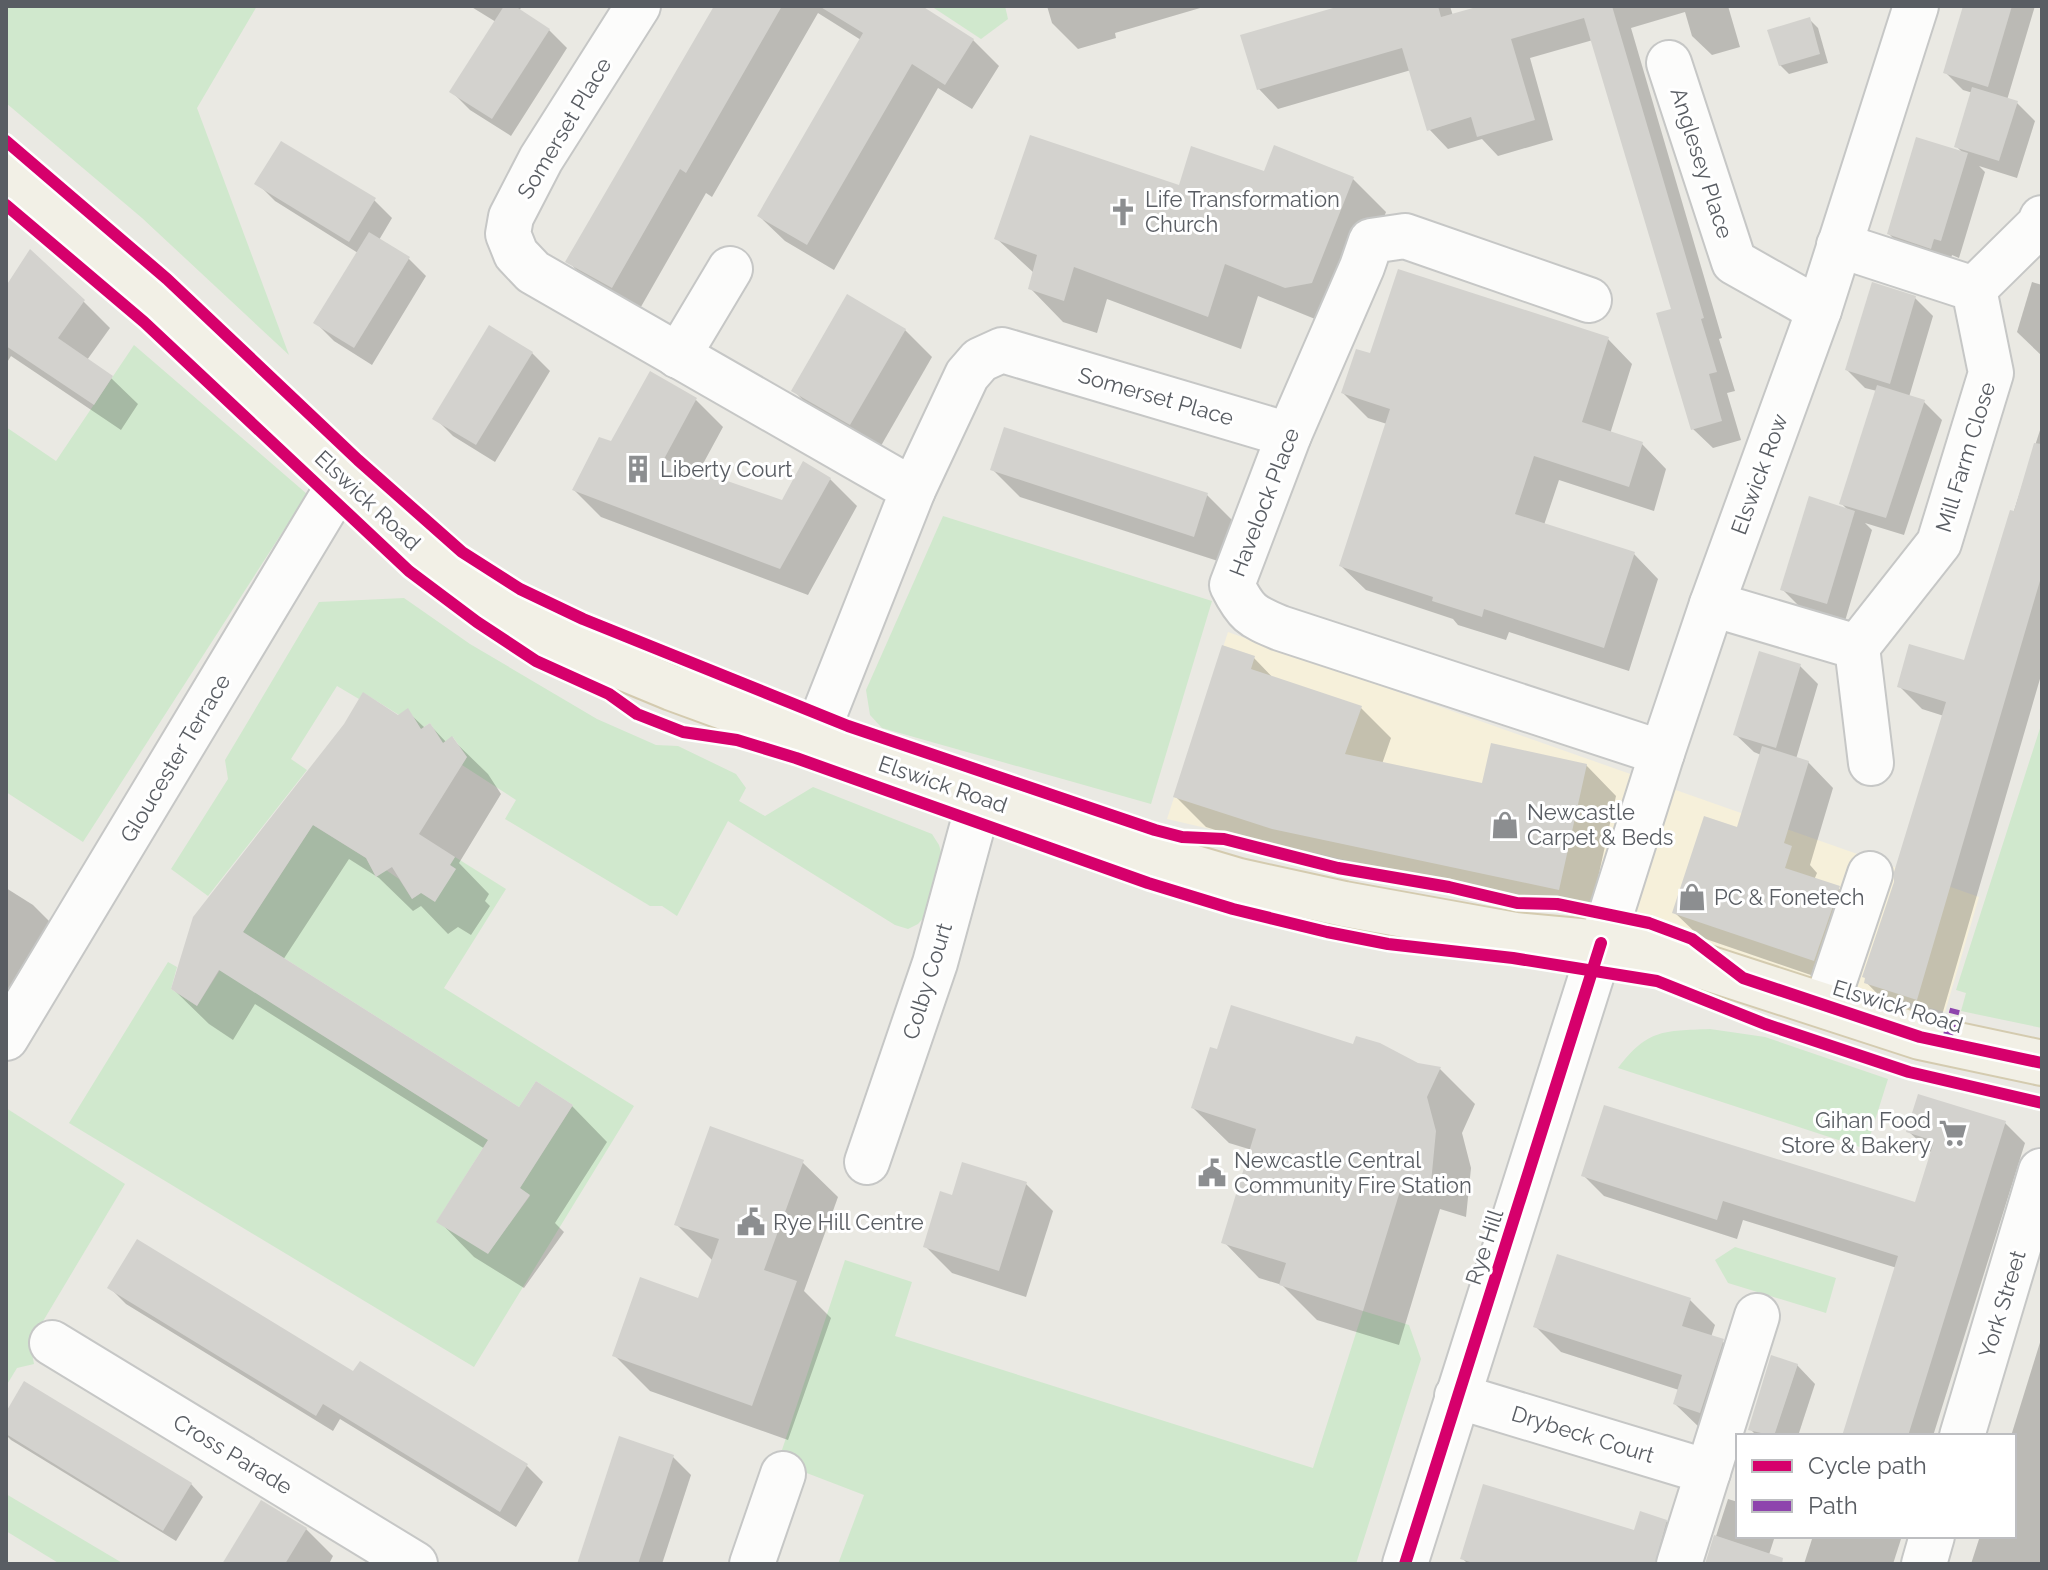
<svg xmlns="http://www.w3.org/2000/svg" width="2048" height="1570" font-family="Raleway,sans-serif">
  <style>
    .commercial { fill: #f6f0da }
    .green { fill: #d0e8cd }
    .shadow { fill: #0003 }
    .building { fill: #d3d2ce }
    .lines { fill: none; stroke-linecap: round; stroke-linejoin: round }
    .minor-casing { stroke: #c6c7c6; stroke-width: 48 }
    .major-casing { stroke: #d4cbaf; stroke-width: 48 }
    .minor { stroke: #fcfcfb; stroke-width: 44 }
    .major { stroke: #f2f0e6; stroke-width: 44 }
    .quiet { stroke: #8e44ad; stroke-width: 10; stroke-dasharray: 20 10; stroke-linecap: butt }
    .cycleway-casing { stroke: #fff; stroke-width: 17 }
    .cycleway { stroke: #d6006c; stroke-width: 12 }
    .labels { text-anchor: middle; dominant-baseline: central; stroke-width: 6; stroke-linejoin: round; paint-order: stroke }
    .street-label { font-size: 22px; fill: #595d63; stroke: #fff }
    .poi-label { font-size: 22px; fill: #595d63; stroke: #fff; text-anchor: start }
  </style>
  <rect width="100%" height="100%" fill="#eae9e3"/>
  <polygon class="commercial" points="1228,632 1979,897 1945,1012 1554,908 1167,819"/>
  <g class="green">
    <polygon points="6,6 257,6 197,108 289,355 142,218 6,103"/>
    <polygon points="931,6 1005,6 1008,19 981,39"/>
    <polygon points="134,345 307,494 83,842 6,792 6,427 56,461"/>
    <polygon points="943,516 1212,601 1151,804 882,728 870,715 866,690"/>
    <polygon points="404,598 470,644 597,719 656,745 678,746 736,774 746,788 739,801 765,816 813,787 932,834 939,845 943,859 926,915 918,924 908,929 895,925 728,821 677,916 662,906 650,906 505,819 516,800 462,765 467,757 453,737 443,743 430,723 421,729 408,709 399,715 364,693 359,699 337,686 291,759 307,770 208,896 171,869 228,779 225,760 319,602"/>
    <polygon points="2042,722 2042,1028 1961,1011 1966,993 1956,990"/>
    <polygon points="313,825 366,858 376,877 386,870 399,879 412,899 456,869 450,865 455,857 506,889 444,988 634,1106 474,1367 69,1123 168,962 177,967 171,989 197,1006 220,970 488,1140 437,1221 488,1253 530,1196 520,1188 573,1105 536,1081 519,1107 243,932"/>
    <path d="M1710 1029 1765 1037 1888 1079 1866 1149 1618 1068C1648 1029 1663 1031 1710 1029Z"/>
    <polygon points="6,1108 125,1184 30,1343 34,1364 17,1368 6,1386"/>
    <polygon points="1735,1247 1836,1278 1826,1313 1728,1283 1715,1260"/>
    <polygon points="845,1260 912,1282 895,1336 1313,1468 1363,1311 1409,1325 1421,1359 1356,1564 838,1564 864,1495 778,1462"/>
    <polygon points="6,1494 124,1564 60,1564 6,1531"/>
  </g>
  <g class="shadow">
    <polygon points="470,6 522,6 519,11 549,30 567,48 511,136 470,110 452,92 496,22"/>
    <polygon points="716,6 919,6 973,40 999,66 972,109 938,88 834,270 785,241 759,216 861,40 818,13 712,197 706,193 638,312 593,287 568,261"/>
    <polygon points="1047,6 1207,6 1115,33 1116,38 1078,49 1052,23"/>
    <polygon points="1347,6 1450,6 1453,16 1487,6 1728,6 1740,47 1712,55 1692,36 1685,12 1631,28 1722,338 1719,339 1735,391 1727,393 1741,440 1713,448 1693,429 1673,311 1593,40 1530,58 1553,140 1498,156 1482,139 1448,149 1429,129 1411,70 1278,109 1259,89"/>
    <polygon points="1965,6 2035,6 2007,100 2017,103 2035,121 2017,178 1979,166 1985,172 1959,258 1952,255 1949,265 1907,252 1889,234 1963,153 1957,147 1973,93 1963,90 1945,72"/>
    <polygon points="1809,19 1818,28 1828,63 1789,74 1780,65"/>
    <polygon points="1265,174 1353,179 1386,212 1345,316 1320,321 1258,296 1241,349 1107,299 1097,333 1063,322 1030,288 1034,273 996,238 1180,187"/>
    <polygon points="257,183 374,200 392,218 379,240 408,258 426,276 372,365 334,341 316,323 358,253 275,201"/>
    <polygon points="2032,282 2042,285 2042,356 2017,332"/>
    <polygon points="6,289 83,301 110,328 87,360 111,378 138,404 121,430 11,356 6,364"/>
    <polygon points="1915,298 1933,316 1909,397 1924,402 1942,420 1904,535 1865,523 1872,530 1845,621 1800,607 1782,589 1848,510 1841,503 1877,391 1865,388 1847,370"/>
    <polygon points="905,330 932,357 878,451 821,418 794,391"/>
    <polygon points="1608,339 1632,364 1610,434 1642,444 1666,469 1654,511 1559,480 1544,525 1634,554 1658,579 1629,671 1509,632 1506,640 1458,625 1453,619 1366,590 1341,566 1387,424 1368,418 1343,393 1371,356"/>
    <polygon points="532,353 550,371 495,462 453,436 435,418"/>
    <polygon points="651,374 696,400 723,427 698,473 783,502 830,479 857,506 808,595 601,517 574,490 612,443"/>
    <polygon points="2042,424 2042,672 1940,1022 1889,1006 1866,982 1944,716 1922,709 1899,686 1965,663"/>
    <polygon points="993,470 1207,495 1234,522 1221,562 1020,497"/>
    <polygon points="1254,658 1275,680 1361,708 1391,738 1382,764 1484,786 1586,765 1616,796 1589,919 1304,858 1206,827 1175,796"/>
    <polygon points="1800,666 1818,684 1796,759 1808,762 1833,788 1810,865 1817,873 1814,880 1838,888 1864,913 1840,985 1700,937 1674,912 1738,829 1761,755 1754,752 1735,734"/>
    <polygon points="407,711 425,728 430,725 447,743 452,739 488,774 501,794 459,863 489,894 485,901 490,906 471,935 458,927 448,934 421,906 413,911 379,878 349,859 283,960 520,1110 572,1106 607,1142 555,1223 564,1232 524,1288 474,1257 439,1221 485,1149 255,1004 233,1040 209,1024 173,989 399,717"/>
    <polygon points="6,888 33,905 68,940 6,1006"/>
    <polygon points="1354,1046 1417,1065 1440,1069 1475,1104 1462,1133 1471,1168 1466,1217 1440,1209 1399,1345 1317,1320 1282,1285 1259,1278 1224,1242 1252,1150 1229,1143 1193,1108"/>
    <polygon points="2005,1123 2025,1143 1933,1436 1844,1436 1897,1268 1743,1220 1737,1239 1604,1196 1584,1176 1916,1205 1932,1153 1909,1132"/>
    <polygon points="802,1162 838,1197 804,1291 831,1318 788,1440 650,1391 614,1355 699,1301 712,1260 677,1225"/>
    <polygon points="1026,1184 1053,1211 1026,1297 952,1273 925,1246 953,1198"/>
    <polygon points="110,1288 354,1374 360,1364 527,1466 543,1482 516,1527 340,1419 333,1431 126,1304"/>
    <polygon points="1690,1300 1715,1325 1711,1337 1722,1341 1748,1366 1701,1429 1675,1404 1679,1390 1561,1352 1536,1327"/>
    <polygon points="2042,1336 2042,1564 1971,1564 1980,1536 2014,1536 2014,1436 2011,1436"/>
    <polygon points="1797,1365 1815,1384 1798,1436 1757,1436 1750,1429"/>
    <polygon points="6,1416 191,1484 203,1497 176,1541 11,1440 6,1435"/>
    <polygon points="673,1457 691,1475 662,1564 579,1564"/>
    <polygon points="1728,1499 1738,1502 1738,1536 1775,1536 1766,1564 1707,1564"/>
    <polygon points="1666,1521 1689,1545 1683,1564 1655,1564 1659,1552 1654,1552 1651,1564 1468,1564 1462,1558 1635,1533"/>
    <polygon points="306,1529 333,1556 329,1564 225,1564"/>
    <polygon points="1813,1536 1902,1536 1893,1564 1804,1564"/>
  </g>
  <g class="building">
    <polygon points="504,6 515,6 550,29 492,119 449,92"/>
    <polygon points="714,6 782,6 686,173 680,169 612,288 565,262"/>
    <polygon points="819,6 922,6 974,39 945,85 912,64 807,245 757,216 863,33"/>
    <polygon points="1340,6 1438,6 1441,17 1480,6 1612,6 1704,318 1701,319 1717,372 1709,374 1722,421 1691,430 1656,313 1671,309 1584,18 1511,39 1535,120 1477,137 1471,117 1427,131 1402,48 1257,90 1240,35"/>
    <polygon points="1963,6 2012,6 1988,87 1943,73"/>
    <polygon points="1810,17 1820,54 1779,66 1767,30"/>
    <polygon points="1972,87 2018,101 1999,161 1954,147"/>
    <polygon points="1030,135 1179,185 1191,146 1264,171 1274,145 1354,177 1312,283 1285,288 1225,264 1208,317 1074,267 1064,301 1028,289 1037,255 994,239"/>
    <polygon points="1916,137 1968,153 1941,241 1934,239 1931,249 1887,234"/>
    <polygon points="281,141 376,198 349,242 254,184"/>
    <polygon points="369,232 410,257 354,348 313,323"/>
    <polygon points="30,249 85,300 58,338 113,376 94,405 6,346 6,286"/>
    <polygon points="1398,269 1609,337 1582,422 1643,442 1629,487 1534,456 1515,514 1635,552 1604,648 1484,609 1482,617 1432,601 1433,597 1339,566 1390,409 1341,393 1356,349 1370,353"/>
    <polygon points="1872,282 1916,296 1890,384 1845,370"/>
    <polygon points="847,294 906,329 850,425 791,391"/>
    <polygon points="489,325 533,352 476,445 432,419"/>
    <polygon points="650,371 697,398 664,459 782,500 803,461 831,478 780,569 572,490 599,437 611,441"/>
    <polygon points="1877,385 1925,400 1886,518 1839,504"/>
    <polygon points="1004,427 1208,493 1194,537 990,470"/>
    <polygon points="2034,443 2042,444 2042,574 1917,1000 1864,983 1865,978 1862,977 1894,882 1894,872 1946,702 1897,687 1909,644 1964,660 2010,510 2014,511"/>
    <polygon points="1809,496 1855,511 1827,604 1780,590"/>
    <polygon points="1222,645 1255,656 1251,669 1362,706 1345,754 1482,783 1491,743 1587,764 1559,890 1272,829 1173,797"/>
    <polygon points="1759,651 1801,664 1776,748 1733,735"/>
    <polygon points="363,692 398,715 408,708 421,729 430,723 443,743 452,736 467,757 419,834 455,857 450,865 456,869 435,902 421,893 412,899 392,867 376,877 366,858 313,825 243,932 519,1107 536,1081 573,1105 520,1188 530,1195 488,1254 436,1222 488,1140 219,970 197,1006 171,989 193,917 344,724"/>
    <polygon points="1762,746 1809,761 1784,843 1792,846 1785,868 1840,886 1814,961 1672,913 1704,816 1737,827"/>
    <polygon points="1231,1005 1353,1044 1356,1036 1380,1043 1418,1063 1441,1067 1427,1097 1436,1131 1431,1183 1405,1175 1363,1311 1279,1285 1286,1263 1221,1243 1256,1129 1191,1108 1210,1047 1217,1049"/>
    <polygon points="1918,1094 2006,1121 1908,1436 1842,1436 1898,1256 1723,1201 1717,1220 1581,1176 1604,1105 1915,1202 1934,1141 1906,1132"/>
    <polygon points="710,1126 804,1160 764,1270 797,1281 752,1406 612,1356 640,1277 698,1298 719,1239 674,1225"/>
    <polygon points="962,1162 1027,1182 999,1271 923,1247 940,1191 952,1195"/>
    <polygon points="137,1239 353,1371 360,1361 528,1464 500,1512 323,1404 316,1416 107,1288"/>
    <polygon points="1557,1254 1691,1298 1682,1326 1724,1339 1700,1413 1673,1404 1682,1375 1533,1327"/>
    <polygon points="1771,1355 1798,1364 1774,1436 1748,1430"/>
    <polygon points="24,1381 192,1483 163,1531 6,1434 6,1412"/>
    <polygon points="619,1436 674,1455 663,1490 638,1564 577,1564"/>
    <polygon points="1483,1484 1634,1530 1640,1511 1667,1520 1655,1564 1477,1564 1460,1559"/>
    <polygon points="261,1500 307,1528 285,1564 222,1564"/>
    <polygon points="1714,1535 1783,1558 1782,1564 1705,1564"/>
  </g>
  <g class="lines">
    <defs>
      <g id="minor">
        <polyline points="638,6 541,159 511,217 508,234 516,254 533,272 913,490 814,740"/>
        <polyline points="1669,63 1734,262 1819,310"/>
        <polyline points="1839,245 1974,289 1991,373 1939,543 1857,647"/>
        <polyline points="1974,289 2039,225 2042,218"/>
        <path d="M1589 300 1405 236 1371 241 1362 267 1289 435 1232 585C1246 613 1251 616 1280 628L1662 753"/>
        <polyline points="678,356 730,269"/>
        <polyline points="913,490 967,375 980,360 1002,350 1289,435"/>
        <polyline points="1712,604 1857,647 1871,763"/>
        <polyline points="1826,1005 1870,874"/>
        <polyline points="6,1038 343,478"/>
        <polyline points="867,1162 935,963 980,798"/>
        <polyline points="52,1343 415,1564"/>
        <polyline points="1457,1396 1708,1472"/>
        <polyline points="1962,1436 2041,1171"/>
        <polyline points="752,1564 783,1474"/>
        <polyline points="1405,1564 1662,753 1712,604 1819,310 1916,6"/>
        <polyline points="1679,1564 1757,1316"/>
        <polyline points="1924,1564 1932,1536"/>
      </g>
      <polyline id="major" points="6,172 156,297 343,478 443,570 488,601 573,647 672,688 814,740 1148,854 1239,881 1344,904 1515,935 1601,943 1686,961 1920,1037 2042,1063"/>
    </defs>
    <use href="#minor" class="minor-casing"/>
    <use href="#major" class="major-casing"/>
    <use href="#minor" class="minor"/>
    <use href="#major" class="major"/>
    <polyline class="quiet" points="1946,1043 1955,1009"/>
    <defs>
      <g id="cycleway">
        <polyline points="6,141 167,279 358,460 462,552 520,589 583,619 848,726 1155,830 1182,837 1224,839 1338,868 1449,887 1517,903 1557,904 1649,923 1692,939 1743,978 1920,1037 2042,1063"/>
        <polyline points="6,205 144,322 409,571 477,622 536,661 609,694 637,714 683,732 737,740 796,758 1148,883 1233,909 1327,932 1388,944 1513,958 1657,981 1765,1024 1909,1072 2042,1103"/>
        <polyline points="1405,1564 1601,943"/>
      </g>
    </defs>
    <use href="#cycleway" class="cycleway-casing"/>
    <use href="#cycleway" class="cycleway"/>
  </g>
  <defs>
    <symbol id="church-bare" viewBox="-9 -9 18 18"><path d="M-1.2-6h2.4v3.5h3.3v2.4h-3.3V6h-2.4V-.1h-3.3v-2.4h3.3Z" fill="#8c8e90" stroke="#fff" stroke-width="2.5" paint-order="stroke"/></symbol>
    <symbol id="building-bare" viewBox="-9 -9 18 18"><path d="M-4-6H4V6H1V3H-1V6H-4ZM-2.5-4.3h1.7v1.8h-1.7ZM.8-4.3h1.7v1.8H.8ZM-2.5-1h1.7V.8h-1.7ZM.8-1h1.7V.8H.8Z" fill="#8c8e90" stroke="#fff" stroke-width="2.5" paint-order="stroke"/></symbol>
    <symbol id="shop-bare" viewBox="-9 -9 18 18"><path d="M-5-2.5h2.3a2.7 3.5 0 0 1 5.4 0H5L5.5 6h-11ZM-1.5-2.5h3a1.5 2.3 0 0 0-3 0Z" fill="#8c8e90" stroke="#fff" stroke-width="2.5" paint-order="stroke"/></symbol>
    <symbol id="supermarket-bare" viewBox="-9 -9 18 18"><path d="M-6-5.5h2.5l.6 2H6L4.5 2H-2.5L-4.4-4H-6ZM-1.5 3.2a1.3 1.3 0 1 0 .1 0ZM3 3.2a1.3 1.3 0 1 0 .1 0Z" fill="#8c8e90" stroke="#fff" stroke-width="2.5" paint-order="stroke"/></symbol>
    <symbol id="civic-bare" viewBox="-9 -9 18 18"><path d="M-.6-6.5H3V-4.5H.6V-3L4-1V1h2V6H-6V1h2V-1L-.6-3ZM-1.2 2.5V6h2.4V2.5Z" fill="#8c8e90" stroke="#fff" stroke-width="2.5" paint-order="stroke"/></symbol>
  </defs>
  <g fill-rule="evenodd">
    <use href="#church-bare" x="1103" y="192" width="40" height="40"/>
    <use href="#building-bare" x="618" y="449" width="40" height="40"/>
    <use href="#shop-bare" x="1485" y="805" width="40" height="40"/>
    <use href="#shop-bare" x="1672" y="877" width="40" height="40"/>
    <use href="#supermarket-bare" x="1933" y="1113" width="40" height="40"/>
    <use href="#civic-bare" x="1192" y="1153" width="40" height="40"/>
    <use href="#civic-bare" x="731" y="1202" width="40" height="40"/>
  </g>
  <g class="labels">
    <g class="street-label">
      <text transform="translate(564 128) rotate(-59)">Somerset Place</text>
      <text transform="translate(1702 163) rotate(72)">Anglesey Place</text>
      <text transform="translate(1156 396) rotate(16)">Somerset Place</text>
      <text transform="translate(1965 457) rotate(-73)">Mill Farm Close</text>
      <text transform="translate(1759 474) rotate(-70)">Elswick Row</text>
      <text transform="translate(368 500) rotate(43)">Elswick Road</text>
      <text transform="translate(1264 502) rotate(-69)">Havelock Place</text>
      <text transform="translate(175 758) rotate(-59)">Gloucester Terrace</text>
      <text transform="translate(943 784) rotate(19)">Elswick Road</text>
      <text transform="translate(927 981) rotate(-73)">Colby Court</text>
      <text transform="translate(1898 1006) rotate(17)">Elswick Road</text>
      <text transform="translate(1484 1247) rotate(-72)">Rye Hill</text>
      <text transform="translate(2002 1304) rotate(-73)">York Street</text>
      <text transform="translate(1583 1434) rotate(17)">Drybeck Court</text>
      <text transform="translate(233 1454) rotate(31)">Cross Parade</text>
    </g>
    <g class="poi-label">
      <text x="1145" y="199">Life Transformation<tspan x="1145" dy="25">Church</tspan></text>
      <text x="660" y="469">Liberty Court</text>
      <text x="1527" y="812">Newcastle<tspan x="1527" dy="25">Carpet &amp; Beds</tspan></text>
      <text x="1714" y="897">PC &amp; Fonetech</text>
      <text x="1931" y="1120" text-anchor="end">Gihan Food<tspan x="1931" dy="25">Store &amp; Bakery</tspan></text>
      <text x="1234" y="1160">Newcastle Central<tspan x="1234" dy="25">Community Fire Station</tspan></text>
      <text x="773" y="1222">Rye Hill Centre</text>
    </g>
  </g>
  <rect width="2048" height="1570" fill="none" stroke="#595d63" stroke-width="16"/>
  <rect x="1736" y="1434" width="280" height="104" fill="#ffffff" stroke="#bdbec1" stroke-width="2"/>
  <rect x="1752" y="1460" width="40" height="12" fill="#d6006c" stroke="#bdbec1" stroke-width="2"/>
  <text x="1808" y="1474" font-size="24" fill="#595d63">Cycle path</text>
  <rect x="1752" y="1500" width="40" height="12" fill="#8e44ad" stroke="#bdbec1" stroke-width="2"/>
  <text x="1808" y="1514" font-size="24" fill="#595d63">Path</text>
</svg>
